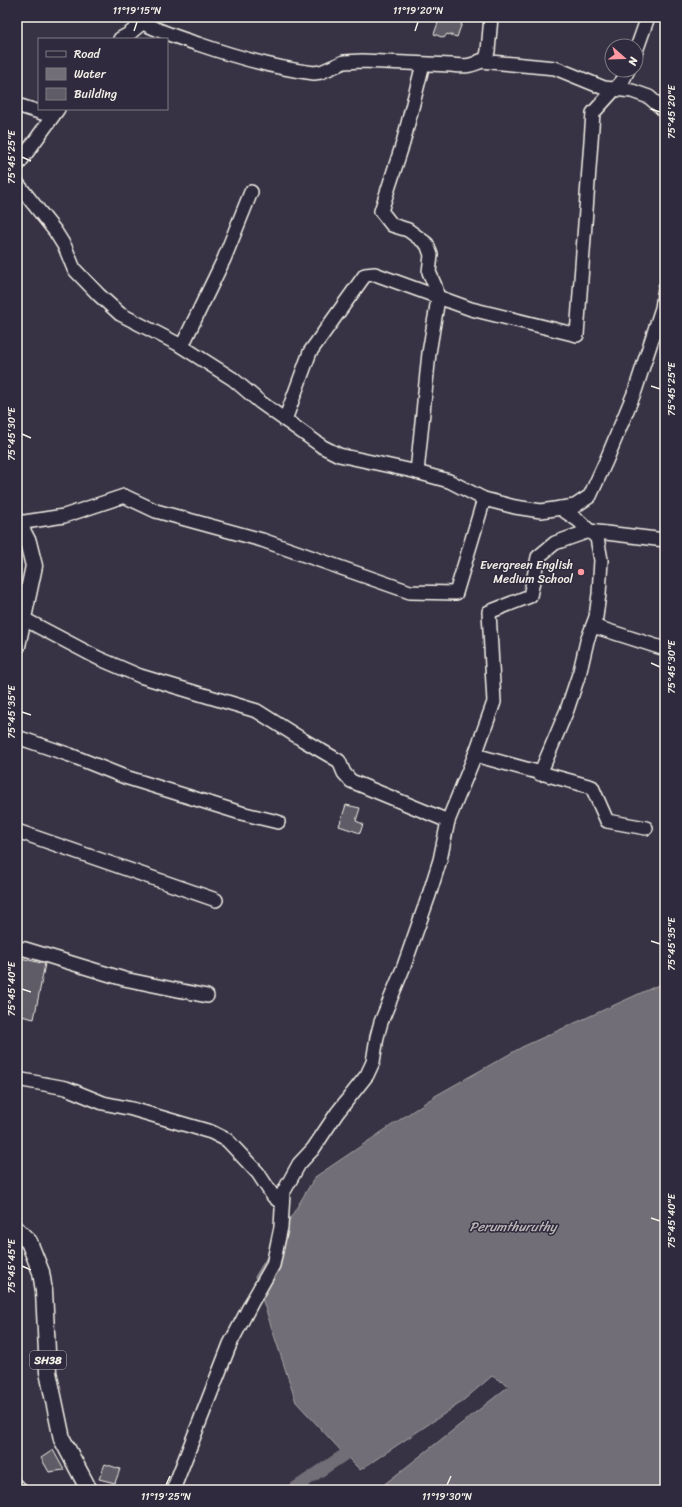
<svg xmlns="http://www.w3.org/2000/svg" width="682" height="1507" font-family="Sriracha,sans-serif">
  <style>
    .water { fill: #726e77; stroke: #a6a2a4 }
    .lines { fill: none; stroke-linecap: round; stroke-linejoin: round }
    .canal { stroke: #726e77; stroke-width: 12 }
    .building { fill: #5f5c67; stroke: #f4f1e8 }
    .minor-casing { stroke: #f4f1e8; stroke-width: 16 }
    .major-casing { stroke: #f4f1e8; stroke-width: 19 }
    .minor { stroke: #2f2a3d; stroke-width: 13 }
    .major { stroke: #2f2a3d; stroke-width: 16 }
    .ticks { fill: none; stroke: #f4f1e8; stroke-width: 1.5 }
    .poi-dot { fill: #ff9aa2; stroke: #2f2a3d; stroke-width: 1.5 }
    .labels { text-anchor: middle; dominant-baseline: central; stroke-width: 3; stroke-linejoin: round; paint-order: stroke }
    .shield { fill: #2f2a3d; stroke: #b9b5b5; stroke-width: 1 }
    .shield-label { font-size: 11px; font-weight: bold; fill: #f4f1e8 }
    .poi-label { font-size: 12px; fill: #f4f1e8; stroke: #2f2a3d; text-anchor: end }
    .water-label { font-size: 13px; font-style: italic; fill: #bab6b5; stroke: #2f2a3d }
    .neatline { fill: none; stroke: #f4f1e8; stroke-width: 1.5 }
    .ticks-label { font-size: 10px; text-anchor: middle; fill: #f4f1e8 }
  </style>
  <rect width="100%" height="100%" fill="#373244"/>
  <filter id="ink" filterUnits="userSpaceOnUse"><feTurbulence type="fractalNoise" baseFrequency=".025" numOctaves="2"/><feDisplacementMap in="SourceGraphic" scale="8" xChannelSelector="R" yChannelSelector="G"/><feConvolveMatrix kernelMatrix="1 2 1 2 8 2 1 2 1" color-interpolation-filters="sRGB"/></filter>
  <g filter="url(#ink)">
    <polygon class="water" points="665,982 665,1490 377,1490 509,1386 492,1376 459,1404 360,1470 344,1454 296,1402 255,1277 315,1177 435,1096 522,1047"/>
    <g class="lines">
      <polyline class="canal" points="292,1490 344,1455"/>
    </g>
    <g class="building">
      <polygon points="440,17 459,17 458,20 462,23 457,37 447,34 444,38 434,34"/>
      <polygon points="346,805 360,808 356,821 363,824 360,833 339,826"/>
      <polygon points="17,957 45,964 34,1019 17,1015"/>
      <polygon points="53,1450 64,1470 49,1472 41,1458"/>
      <polygon points="105,1464 120,1469 115,1483 99,1479"/>
    </g>
    <g class="lines">
      <defs>
        <g id="minor">
          <path d="M143 23C161 32 179 38 198 44 236 57 274 68 314 73L321 72 344 62 362 61 451 65C467 67 471 66 486 59L488 51 491 17"/>
          <polyline points="120,39 129,34 149,17"/>
          <polyline points="636,51 648,17"/>
          <polyline points="480,61 555,68 604,88 632,91 649,97 665,111"/>
          <polyline points="17,105 52,116"/>
          <polyline points="17,166 58,109"/>
          <polyline points="17,183 55,231 65,247 74,269 99,295 120,314 178,344 233,379 260,402 323,447 339,455 413,471 449,481 484,499 515,507 541,511 575,506 590,496 606,461 635,391 662,308 665,288"/>
          <polyline points="182,346 224,259 251,192"/>
          <polyline points="285,420 310,352 365,275 375,274 471,309 577,335 593,113 623,80 628,70"/>
          <polyline points="417,472 429,353 438,299 435,286 429,272 431,255 427,244 408,230 392,225 381,211 403,143 423,64"/>
          <polyline points="18,523 64,516 124,496 156,511 262,540 410,592 456,593 484,499"/>
          <polyline points="22,618 98,658 140,676 257,711 303,740 339,761 344,773 351,781 448,821"/>
          <polyline points="593,626 665,649"/>
          <polyline points="17,737 70,755 125,777 241,813 278,822"/>
          <polyline points="475,755 592,787 607,821 646,828"/>
          <polyline points="540,774 567,710 580,671 587,641 596,617 599,594 601,560 597,538 579,521 560,508"/>
          <polyline points="17,831 216,900"/>
          <polyline points="17,948 25,949 124,979 207,996"/>
          <polyline points="17,1079 66,1088 103,1103 132,1109 211,1132 227,1140 258,1173 273,1196 282,1204"/>
          <polyline points="173,1490 230,1344 252,1302 273,1265 281,1227 283,1193 299,1164 313,1149 337,1113 367,1075 373,1062 377,1037 381,1022 404,966 429,895 440,860 448,821 475,755 494,702 489,612 530,596 538,557 555,543 589,531 665,540"/>
        </g>
        <g id="major">
          <polyline points="17,521 28,542 34,566 17,646"/>
          <polyline points="17,1230 29,1242 41,1272 44,1291 48,1372 62,1439 89,1490"/>
          <polyline points="17,1488 18,1490"/>
        </g>
      </defs>
      <use href="#minor" class="minor-casing"/>
      <use href="#major" class="major-casing"/>
      <use href="#minor" class="minor"/>
      <use href="#major" class="major"/>
    </g>
  </g>
  <path class="ticks" d="M134 31 137 22M415 31 418 22M651 109 660 112M22 157 31 161M651 386 660 389M22 434 31 438M651 663 660 667M22 712 31 715M651 941 660 944M22 989 31 992M651 1218 660 1221M22 1266 31 1270M166 1485 170 1476M447 1485 451 1476"/>
  <circle class="poi-dot" cx="581" cy="572" r="4"/>
  <g class="labels">
    <rect class="shield" x="30" y="1351" width="36" height="18" rx="3"/>
    <g class="shield-label">
      <text x="48" y="1360">SH38</text>
    </g>
    <g class="poi-label">
      <text x="573" y="565">Evergreen English<tspan x="573" dy="14">Medium School</tspan></text>
    </g>
    <g class="water-label">
      <text x="513" y="1226">Perumthuruthy</text>
    </g>
  </g>
  <rect width="682" height="1507" fill="none" stroke="#2f2a3d" stroke-width="44"/>
  <rect x="38" y="38" width="130" height="72" fill="#2f2a3d" stroke="#7e7a81"/>
  <rect x="46" y="51" width="20" height="6" fill="#2f2a3d" stroke="#7e7a81"/>
  <text x="74" y="58" font-size="12" fill="#f4f1e8">Road</text>
  <rect x="46" y="68" width="20" height="12" fill="#726e77" stroke="#7e7a81"/>
  <text x="74" y="78" font-size="12" fill="#f4f1e8">Water</text>
  <rect x="46" y="88" width="20" height="12" fill="#5f5c67" stroke="#7e7a81"/>
  <text x="74" y="98" font-size="12" fill="#f4f1e8">Building</text>
  <g transform="translate(624 58) rotate(110)"><circle r="19" fill="#2f2a3d" stroke="#7e7a81"/>
  <path d="M0-3L7 15L0 10L-7 15Z" fill="#ff9aa2"/>
  <text y="-6" font-size="11" font-weight="bold" text-anchor="middle" fill="#f4f1e8">N</text>
  </g>
  <rect x="22" y="22" width="638" height="1463" class="neatline"/>
  <g class="ticks-label">
    <text x="137" y="14">11°19'15"N</text>
    <text x="418" y="14">11°19'20"N</text>
    <text transform="translate(671 112) rotate(-90)" y="4">75°45'20"E</text>
    <text transform="translate(11 157) rotate(-90)" y="4">75°45'25"E</text>
    <text transform="translate(671 389) rotate(-90)" y="4">75°45'25"E</text>
    <text transform="translate(11 434) rotate(-90)" y="4">75°45'30"E</text>
    <text transform="translate(671 667) rotate(-90)" y="4">75°45'30"E</text>
    <text transform="translate(11 712) rotate(-90)" y="4">75°45'35"E</text>
    <text transform="translate(671 944) rotate(-90)" y="4">75°45'35"E</text>
    <text transform="translate(11 989) rotate(-90)" y="4">75°45'40"E</text>
    <text transform="translate(671 1221) rotate(-90)" y="4">75°45'40"E</text>
    <text transform="translate(11 1266) rotate(-90)" y="4">75°45'45"E</text>
    <text x="166" y="1500">11°19'25"N</text>
    <text x="447" y="1500">11°19'30"N</text>
  </g>
</svg>
